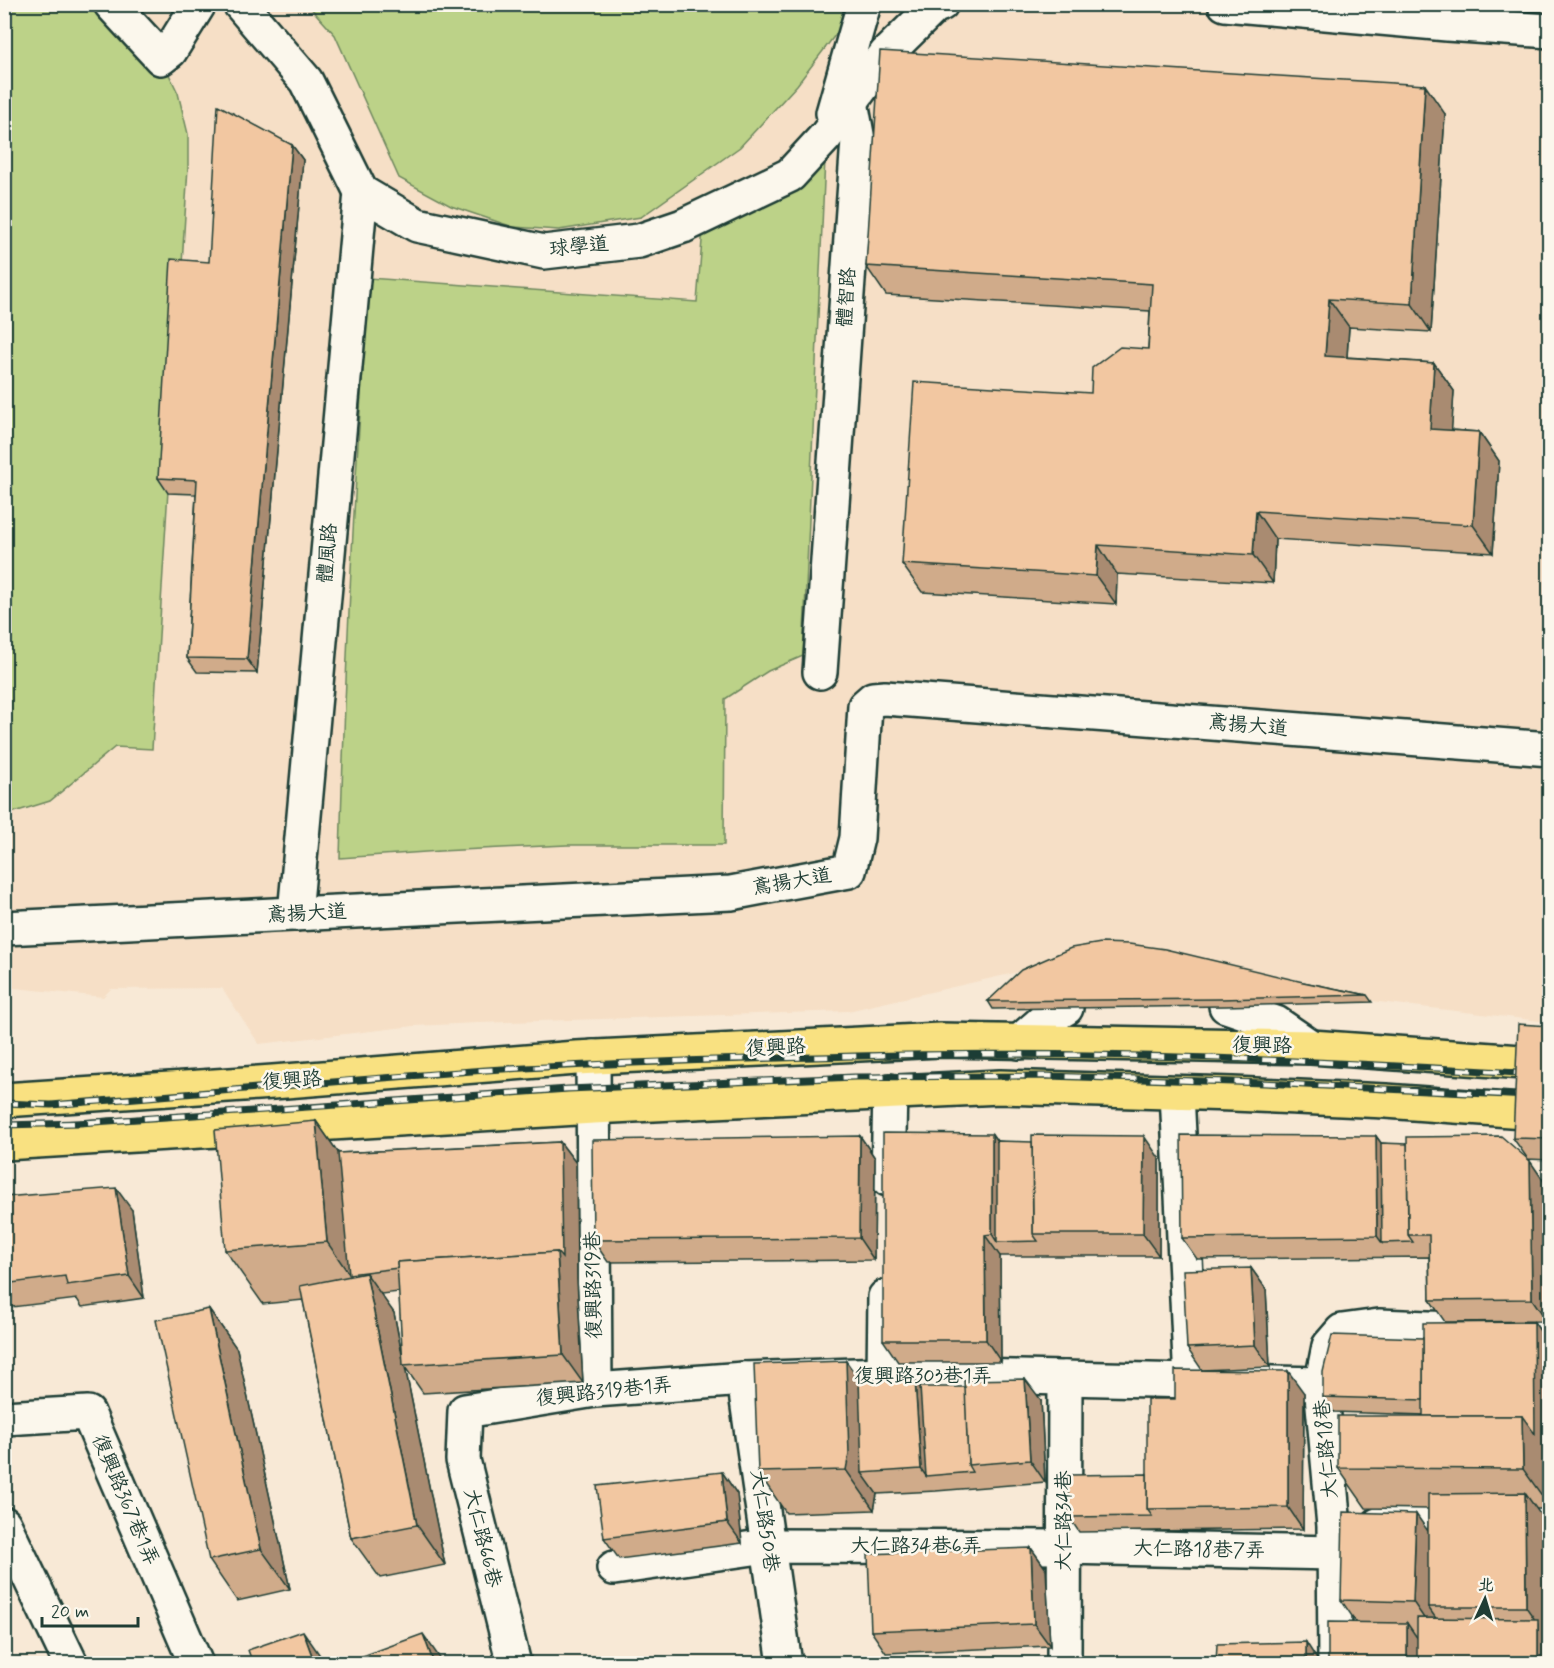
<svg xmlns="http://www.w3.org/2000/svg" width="1554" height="1668" font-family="Mynerve,'LXGW WenKai TC',sans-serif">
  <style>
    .built { fill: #f6dfc6 }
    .green { fill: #bcd288; stroke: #6e885e; stroke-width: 1.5 }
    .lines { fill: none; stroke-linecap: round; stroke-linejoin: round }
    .minor-casing { stroke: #1f3d34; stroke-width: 38 }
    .major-casing { stroke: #1f3d34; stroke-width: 38 }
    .minor { stroke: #fbf7ec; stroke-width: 33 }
    .major { stroke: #f9e181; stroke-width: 33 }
    .rail-casing { stroke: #1f3d34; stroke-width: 7 }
    .rail { stroke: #fbf7ec; stroke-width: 4.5; stroke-dasharray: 14; stroke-linecap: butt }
    .wall { fill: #d0ab8a; stroke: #1f3d34; stroke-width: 1.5; fill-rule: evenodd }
    .shaded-wall { fill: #a98b71; stroke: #1f3d34; stroke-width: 1.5 }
    .building { fill: #f2c7a1; stroke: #1f3d34; stroke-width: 1.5 }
    .labels { text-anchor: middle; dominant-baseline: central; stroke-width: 5; stroke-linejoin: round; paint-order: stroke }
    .street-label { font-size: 20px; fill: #1f3d34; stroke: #fbf7ec }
  </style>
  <rect width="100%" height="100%" fill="#f8e9d6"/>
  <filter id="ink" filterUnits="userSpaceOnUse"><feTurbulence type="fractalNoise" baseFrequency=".0167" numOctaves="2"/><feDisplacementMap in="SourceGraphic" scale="12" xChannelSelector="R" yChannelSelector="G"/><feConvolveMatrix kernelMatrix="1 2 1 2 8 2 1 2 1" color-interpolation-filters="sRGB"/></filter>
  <g filter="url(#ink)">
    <polygon class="built" points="4,5 1549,5 1549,1022 1379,1002 1308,989 1027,970 848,1011 477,1023 414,1026 259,1044 222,988 111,989 103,997 5,987"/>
    <g class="green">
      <polygon points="5,5 102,5 161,58 178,93 188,134 188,167 152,749 115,747 50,801 5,815"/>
      <polygon points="308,5 858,5 797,85 740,147 641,217 559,230 513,227 451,206 399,178 335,35"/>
      <path d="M826 136 803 656 768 671 725 699 724 845H567L440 851 340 858C345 664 355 471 369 278L697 302 704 216Z"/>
    </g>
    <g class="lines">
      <defs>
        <g id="minor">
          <polyline points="111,4 161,58 170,51 199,4"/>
          <polyline points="240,4 306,81 361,192 417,225 544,252 639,241 683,226 790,175 826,136 886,54 935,6 941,4"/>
          <polyline points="1225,4 1447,24 1550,31"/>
          <polyline points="833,113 864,4"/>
          <polyline points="820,672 858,140 851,102 844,112"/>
          <polyline points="295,914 361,192"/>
          <polyline points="4,928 731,893 849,871 857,838 865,706 873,699 885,698 1550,749"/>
          <polyline points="1226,1006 1276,1023 1311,1047"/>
          <polyline points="1019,1042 1042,1022 1066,1008"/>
          <polyline points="593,1057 595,1390"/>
          <polyline points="1177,1093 1191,1382"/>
          <polyline points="888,1179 890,1091"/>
          <polyline points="884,1374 885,1297"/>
          <polyline points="1323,1376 1329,1346 1342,1331 1379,1326 1550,1333"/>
          <polyline points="744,1379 785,1664"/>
          <polyline points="4,1418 88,1413 196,1664"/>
          <polyline points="4,1524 71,1664"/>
          <polyline points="1378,1525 1550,1522"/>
          <polyline points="614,1568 767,1546 1064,1547 1334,1553"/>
          <polyline points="514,1664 463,1460 465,1411 595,1390 744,1379 884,1374 1321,1384 1334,1526 1335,1664"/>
          <polyline points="1064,1664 1065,1378"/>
        </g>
        <g id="major">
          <polyline points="4,1100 273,1082 576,1058 940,1040 1311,1047 1550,1064"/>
          <polyline points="4,1143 593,1107 1000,1087 1233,1094 1386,1101 1550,1113"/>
        </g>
      </defs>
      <use href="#minor" class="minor-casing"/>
      <use href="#major" class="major-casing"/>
      <use href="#minor" class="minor"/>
      <use href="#major" class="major"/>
      <defs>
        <g id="rail">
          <path d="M4 1103 51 1105C191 1094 332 1081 472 1071 600 1063 728 1059 856 1056 1087 1050 1319 1060 1550 1075"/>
          <polyline points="4,1125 80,1123 568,1089 855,1077 1048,1076 1264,1083 1550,1097"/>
        </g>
      </defs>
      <use href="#rail" class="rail-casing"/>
      <use href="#rail" class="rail"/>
    </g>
    <g class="wall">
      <polygon points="1445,114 1431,332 1349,327 1347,357 1434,363 1454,391 1451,430 1479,432 1499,461 1493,553 1275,539 1273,583 1117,574 1116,604 922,592 902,564 1148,349 1150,311 886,295 866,266"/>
      <polygon points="292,145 303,160 257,673 197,672 187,658 196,494 168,493 158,478 209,262"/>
      <polygon points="1303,982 1367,995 1372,1002 1226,1006 993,1009 988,1001"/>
      <polygon points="1550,1026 1550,1160 1528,1159 1545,1183 1547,1321 1445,1322 1430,1300 1429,1257 1197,1259 1182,1238 1376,1136 1381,1143 1528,1159 1513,1138"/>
      <path d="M316 1121 338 1153 560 1142 576 1163 577 1280 583 1383 423 1393 405 1367 445 1565 380 1578 351 1538 303 1300 263 1304 225 1250ZM399 1292 403 1358 394 1313 380 1294Z"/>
      <polygon points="992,1134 997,1141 1159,1158 1159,1256 1000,1256 1001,1362 898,1362 883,1340"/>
      <polygon points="860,1136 875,1158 874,1260 608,1262 593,1240"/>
      <polygon points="4,1197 132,1210 144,1298 82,1307 77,1299 4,1308"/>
      <polygon points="1251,1268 1266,1289 1270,1367 1202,1370 1187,1348"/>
      <polygon points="209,1309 237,1349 290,1589 237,1601 209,1560"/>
      <polygon points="1534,1322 1549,1344 1550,1509 1536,1509 1550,1528 1550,1664 1328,1664 1356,1622 1341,1600 1428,1530 1428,1509 1366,1508 1338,1468 1423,1415 1334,1412 1323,1397 1423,1338"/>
      <polygon points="859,1380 915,1380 920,1387 1041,1400 1045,1482 936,1491 877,1494 874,1510 786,1513 758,1472"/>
      <polygon points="1304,1393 1303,1529 1079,1532 1069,1517 1147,1474 1175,1399"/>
      <polygon points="722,1472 737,1494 742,1543 619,1559 604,1538"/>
      <polygon points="1031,1548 1046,1569 1050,1646 886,1653 871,1631"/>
    </g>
    <g class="shaded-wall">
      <polygon points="1425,85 1445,114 1431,332 1412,304"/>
      <polygon points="292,145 303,160 257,673 247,659"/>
      <polygon points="1329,299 1349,327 1345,384 1325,356"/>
      <polygon points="1434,363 1454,391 1450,457 1430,429"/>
      <polygon points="1479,432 1499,461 1493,553 1473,525"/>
      <polygon points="1256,511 1275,539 1273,583 1253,555"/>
      <polygon points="1098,545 1117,574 1116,604 1096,576"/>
      <polygon points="316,1121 354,1175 349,1274 327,1242"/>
      <polygon points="992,1134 1007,1156 997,1242 992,1234"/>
      <polygon points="860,1136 875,1158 874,1260 859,1238"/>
      <polygon points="1144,1136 1159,1158 1159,1256 1143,1234"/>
      <polygon points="1376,1136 1391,1157 1382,1243 1377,1236"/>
      <polygon points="560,1142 576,1163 577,1280 583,1383 563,1355 557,1252"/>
      <polygon points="1530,1161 1545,1183 1547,1321 1532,1299"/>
      <polygon points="116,1188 132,1210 144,1298 129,1276"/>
      <polygon points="985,1235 1000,1256 1001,1362 986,1340"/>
      <polygon points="1251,1268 1266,1289 1270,1367 1255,1345"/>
      <polygon points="366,1273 394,1313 404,1365 403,1365 405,1367 445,1565 417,1525"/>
      <polygon points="209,1309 237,1349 290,1589 261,1549"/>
      <polygon points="1534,1322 1549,1344 1550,1507 1523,1469 1522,1416"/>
      <polygon points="846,1361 875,1402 862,1473 877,1494 874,1510 846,1470"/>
      <polygon points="1288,1371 1304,1393 1303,1529 1288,1507"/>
      <polygon points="1025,1379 1041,1400 1045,1482 1030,1460"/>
      <polygon points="915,1380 931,1401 926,1476 921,1469"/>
      <polygon points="722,1472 737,1494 742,1543 727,1522"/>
      <polygon points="1525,1493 1550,1528 1550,1664 1538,1664 1538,1624 1526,1607"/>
      <polygon points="1416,1514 1444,1554 1428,1607 1442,1627 1441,1643 1413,1602"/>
      <polygon points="1031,1548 1046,1569 1050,1646 1034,1624"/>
      <polygon points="1407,1623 1435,1664 1407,1664"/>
      <polygon points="303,1631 326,1664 315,1664"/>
      <polygon points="423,1634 444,1664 434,1664"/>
      <polygon points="1306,1642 1320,1664 1306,1664"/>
    </g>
    <g class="building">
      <polygon points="880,51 1425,85 1412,304 1329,299 1325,356 1434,363 1430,429 1479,432 1473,525 1256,511 1253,555 1098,545 1096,576 902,564 914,382 1091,393 1092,368 1120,347 1148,349 1152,284 866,266"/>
      <polygon points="218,105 292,145 247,659 187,658 197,480 158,478 171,259 209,262"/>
      <polygon points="1101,943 1129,944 1165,949 1303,982 1367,995 1221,999 988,1001 1021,970 1071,948"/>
      <polygon points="1518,1024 1550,1026 1550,1139 1513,1138"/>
      <polygon points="316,1121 327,1242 225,1250 215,1130"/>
      <polygon points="883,1133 992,1134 992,1234 985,1235 986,1340 883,1340"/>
      <polygon points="1032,1135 1144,1136 1143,1234 1033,1234"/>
      <polygon points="1181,1135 1376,1136 1377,1236 1182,1238"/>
      <polygon points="860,1136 859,1238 593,1240 592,1140"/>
      <polygon points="1501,1136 1530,1161 1532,1299 1430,1300 1429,1235 1408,1235 1407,1137"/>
      <polygon points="997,1141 1032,1142 1033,1234 1038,1241 997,1242"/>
      <polygon points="560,1142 562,1258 557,1252 397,1262 398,1268 349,1274 338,1153"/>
      <polygon points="1381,1143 1407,1144 1408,1235 1413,1242 1382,1243"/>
      <polygon points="116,1188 129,1276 67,1285 65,1276 4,1284 4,1197"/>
      <polygon points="557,1252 563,1355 403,1365 397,1262"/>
      <polygon points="1251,1268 1255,1345 1187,1348 1183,1270"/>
      <polygon points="366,1273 417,1525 351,1538 300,1286"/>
      <polygon points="209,1309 261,1549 209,1560 156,1320"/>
      <polygon points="1534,1322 1535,1434 1522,1416 1423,1416 1423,1323"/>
      <polygon points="1332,1335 1423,1338 1423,1400 1323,1397 1323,1372"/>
      <polygon points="846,1361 849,1454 846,1470 758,1472 754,1364"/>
      <polygon points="1175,1370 1288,1371 1288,1507 1147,1509 1147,1399 1175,1399"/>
      <polygon points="1025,1379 1030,1460 968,1465 964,1380"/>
      <polygon points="859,1380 915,1380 921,1469 862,1473"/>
      <polygon points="920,1387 965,1387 968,1465 972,1472 926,1476"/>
      <polygon points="1338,1416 1522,1416 1523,1469 1338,1468"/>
      <polygon points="722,1472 727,1522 604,1538 597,1486"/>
      <polygon points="1147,1474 1147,1509 1152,1516 1069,1517 1068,1475"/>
      <polygon points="1525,1493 1526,1607 1428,1607 1428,1494"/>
      <polygon points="1343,1512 1416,1514 1413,1602 1341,1600"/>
      <polygon points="1031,1548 1034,1624 871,1631 868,1554"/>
      <polygon points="1417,1618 1538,1619 1538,1664 1417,1664"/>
      <polygon points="1328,1622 1407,1623 1407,1664 1328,1664"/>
      <polygon points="303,1631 315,1664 253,1664 248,1650"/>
      <polygon points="423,1634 434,1664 341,1664"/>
      <polygon points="1306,1642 1306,1664 1216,1664 1217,1644"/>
    </g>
  </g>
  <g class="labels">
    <g class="street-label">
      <text transform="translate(579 247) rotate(-6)">球學道</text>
      <text transform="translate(847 297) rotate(-86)">體智路</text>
      <text transform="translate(328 553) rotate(-85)">體風路</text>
      <text transform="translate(1248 726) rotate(5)">鳶揚大道</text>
      <text transform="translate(792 882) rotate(-10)">鳶揚大道</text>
      <text transform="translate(307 914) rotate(-3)">鳶揚大道</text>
      <text transform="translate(1262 1046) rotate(1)">復興路</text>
      <text transform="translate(776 1048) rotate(-3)">復興路</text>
      <text transform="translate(292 1081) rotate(-4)">復興路</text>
      <text transform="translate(594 1285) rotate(-91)">復興路319巷</text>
      <text x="923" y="1376">復興路303巷1弄</text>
      <text transform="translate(604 1392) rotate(-6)">復興路319巷1弄</text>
      <text transform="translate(1327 1449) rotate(-95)">大仁路18巷</text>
      <text transform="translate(125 1500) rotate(67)">復興路367巷1弄</text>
      <text transform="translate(764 1521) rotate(82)">大仁路50巷</text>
      <text transform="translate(1064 1521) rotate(-90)">大仁路34巷</text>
      <text transform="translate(482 1538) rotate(76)">大仁路66巷</text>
      <text x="916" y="1546">大仁路34巷6弄</text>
      <text transform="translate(1199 1550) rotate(1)">大仁路18巷7弄</text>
    </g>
  </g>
  <rect width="1554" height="1668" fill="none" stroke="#fbf7ec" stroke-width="24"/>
  <rect x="12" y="12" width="1530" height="1644" fill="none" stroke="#1f3d34" stroke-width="2" filter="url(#ink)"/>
  <g transform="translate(1485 1599) rotate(4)" stroke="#fbf7ec" stroke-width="4.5" paint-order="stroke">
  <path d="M0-4.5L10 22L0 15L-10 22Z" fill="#1f3d34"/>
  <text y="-9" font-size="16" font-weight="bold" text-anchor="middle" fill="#1f3d34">北</text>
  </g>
  <path d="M42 1617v9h96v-9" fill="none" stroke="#1f3d34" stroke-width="3"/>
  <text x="51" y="1617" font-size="18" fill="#1f3d34" stroke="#fbf7ec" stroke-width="4.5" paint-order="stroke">20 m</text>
</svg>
